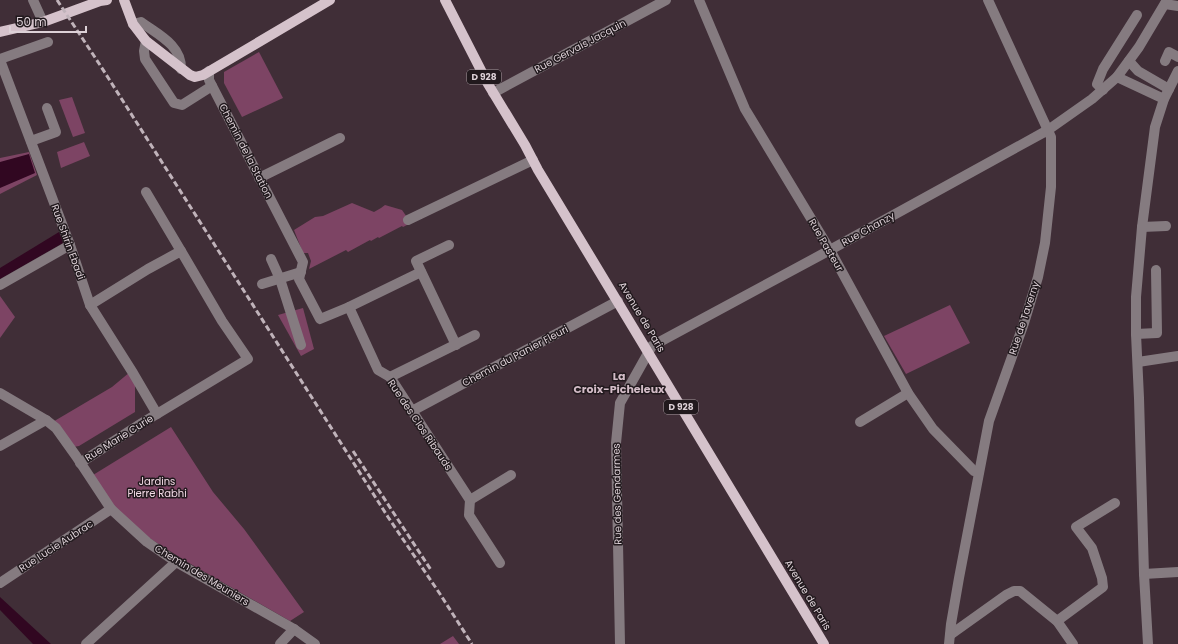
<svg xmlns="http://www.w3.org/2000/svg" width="1178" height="644" font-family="Poppins,sans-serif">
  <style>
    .green { fill: #7d4464 }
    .water { fill: #310721 }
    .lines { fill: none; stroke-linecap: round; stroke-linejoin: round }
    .minor { stroke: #857b80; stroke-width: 10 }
    .major { stroke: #d5c2cb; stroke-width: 10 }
    .rail { stroke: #c0b3ba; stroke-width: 3; stroke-dasharray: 6 3; stroke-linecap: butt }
    .labels { text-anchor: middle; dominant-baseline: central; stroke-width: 3; stroke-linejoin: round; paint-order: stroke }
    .shield { fill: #21191d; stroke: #a59a9f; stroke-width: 1 }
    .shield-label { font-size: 9px; font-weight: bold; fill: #ddd1d7 }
    .street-label { font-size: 10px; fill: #ddd1d7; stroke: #21191d }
    .park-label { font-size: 10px; fill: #f3dae6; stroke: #21191d }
    .neighbourhood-label { font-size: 11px; font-weight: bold; fill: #d3bcc7; stroke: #21191d }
  </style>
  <rect width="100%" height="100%" fill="#402e37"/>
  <g class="green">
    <polygon points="259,52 283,98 242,117 224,83 224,72"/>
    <polygon points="72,97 85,133 73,137 59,100"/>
    <polygon points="84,142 90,156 61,168 57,152"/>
    <polygon points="29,152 37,175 0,194 0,158"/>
    <polygon points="352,203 374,212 381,208 385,205 402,210 411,223 403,227 402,226 379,238 378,237 371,241 370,240 348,252 346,250 309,269 311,261 308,253 303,253 294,230 315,217 323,216"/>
    <polygon points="0,296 15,317 0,338"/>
    <polygon points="950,305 970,343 906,374 884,336"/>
    <polygon points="303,308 314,349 301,356 278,315"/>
    <polygon points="130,372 135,376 135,412 79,446 73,447 51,423 112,387"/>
    <polygon points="171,427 213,492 244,529 304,612 290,621 189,563 146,536 114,506 93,475"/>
    <polygon points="453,636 459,644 440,644"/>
  </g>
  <g class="water">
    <polygon points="29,154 35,173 0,188 0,162"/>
    <polygon points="59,232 63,243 0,279 0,268"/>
    <polygon points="0,597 51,644 33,644 0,610"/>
  </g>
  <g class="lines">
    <g class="minor">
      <polyline points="33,0 43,22"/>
      <polyline points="699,0 745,109 830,250 908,393 933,429 974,471 979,472"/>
      <polyline points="1165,4 1178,6"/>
      <path d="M133 24 141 22C157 34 182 45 181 69"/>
      <polyline points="146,41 144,51 145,59 174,103 182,105 212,86"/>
      <polyline points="0,59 48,42"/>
      <polyline points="0,60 70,245 90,305 133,373 157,414"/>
      <polyline points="1129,61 1138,71 1169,89"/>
      <polyline points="1165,61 1169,52 1178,57"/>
      <polyline points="209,71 209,80 303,262 299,279 320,319 349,307 421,272"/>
      <polyline points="1117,77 1164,99"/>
      <polyline points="1103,90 1097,84 1103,69 1137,15"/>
      <polyline points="493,93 666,0"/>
      <polyline points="31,141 56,132 47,108"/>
      <polyline points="259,178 340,138"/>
      <polyline points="146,192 181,251"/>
      <polyline points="408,220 533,160"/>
      <polyline points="1142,227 1166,226"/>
      <polyline points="449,245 416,261 456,345"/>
      <polyline points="271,259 280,279 301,345"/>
      <polyline points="262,284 301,272"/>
      <polyline points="0,285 70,245"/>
      <polyline points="349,307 378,370 390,377 470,500 469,515 500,563"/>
      <polyline points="1136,334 1157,333 1156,270"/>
      <polyline points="1138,362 1178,356"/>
      <polyline points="390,377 475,335"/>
      <polyline points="0,393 46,420 56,428 76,456 111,509 147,542 176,562 294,629 315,644"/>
      <polyline points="412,411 618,301"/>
      <polyline points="860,422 908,393"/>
      <polyline points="0,446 46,420"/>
      <polyline points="80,463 142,423 248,359 222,321 181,251 148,269 90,305"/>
      <polyline points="470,500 511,475"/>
      <polyline points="1144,574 1178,572"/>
      <polyline points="0,583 111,509"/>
      <polyline points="1057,621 1103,587 1102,578 1092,548 1076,527 1115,503"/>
      <polyline points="950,635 1006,595 1014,591 1020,591 1057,621 1073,644"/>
      <polyline points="86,644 176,562"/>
      <polyline points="280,644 294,629"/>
      <polyline points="620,644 616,443 620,403 652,346 830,250 1048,130 1092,99 1117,77 1139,47 1167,0"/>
      <polyline points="949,644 951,624 959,578 989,421 1024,323 1038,277 1045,243 1051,187 1051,137 988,0"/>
      <polyline points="1148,644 1144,574 1139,398 1136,334 1136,297 1142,227 1155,127 1164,99 1178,71"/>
    </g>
    <g class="major">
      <polyline points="124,0 133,24 146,41 190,75 195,77 203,75 330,0"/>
      <polyline points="445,0 488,84 525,145 538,170 824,644"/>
      <polyline points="0,32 43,22 100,1 107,0"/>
    </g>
    <g class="rail">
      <polyline points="57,0 100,65 388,517 440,594 472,644"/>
      <polyline points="353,451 431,570"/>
    </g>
  </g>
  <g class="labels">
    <g class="shield">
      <rect x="467" y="70" width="34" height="14" rx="3"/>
      <rect x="664" y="400" width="34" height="14" rx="3"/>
    </g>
    <g class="shield-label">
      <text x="484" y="77">D 928</text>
      <text x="681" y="407">D 928</text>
    </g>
    <g class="street-label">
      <text transform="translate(580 46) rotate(-28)">Rue Gervais Jacquin</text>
      <text transform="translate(246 151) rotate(63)">Chemin de la Station</text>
      <text transform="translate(868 229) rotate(-29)">Rue Chanzy</text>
      <text transform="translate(68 242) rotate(70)">Rue Shirin Ebadi</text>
      <text transform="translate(826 245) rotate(60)">Rue Pasteur</text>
      <text transform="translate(642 317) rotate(59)">Avenue de Paris</text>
      <text transform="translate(1024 318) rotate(-72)">Rue de Taverny</text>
      <text transform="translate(515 356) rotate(-28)">Chemin du Panier Fleuri</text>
      <text transform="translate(420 425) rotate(56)">Rue des Clos Ribauds</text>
      <text transform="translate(119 438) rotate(-32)">Rue Marie Curie</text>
      <text transform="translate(617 494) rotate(-91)">Rue des Gendarmes</text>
      <text transform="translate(56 546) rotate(-33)">Rue Lucie Aubrac</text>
      <text transform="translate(202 575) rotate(31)">Chemin des Meuniers</text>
      <text transform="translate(808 595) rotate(59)">Avenue de Paris</text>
    </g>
    <g class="park-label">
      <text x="157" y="481">Jardins<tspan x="157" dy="12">Pierre Rabhi</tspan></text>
    </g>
    <g class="neighbourhood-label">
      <text x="619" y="376">La<tspan x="619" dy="13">Croix-Picheleux</tspan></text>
    </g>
  </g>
  <path d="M10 26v6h76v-6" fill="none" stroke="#ddd1d7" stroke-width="2"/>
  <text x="16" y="26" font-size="12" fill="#ddd1d7" stroke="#21191d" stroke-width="3" paint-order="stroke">50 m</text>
</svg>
